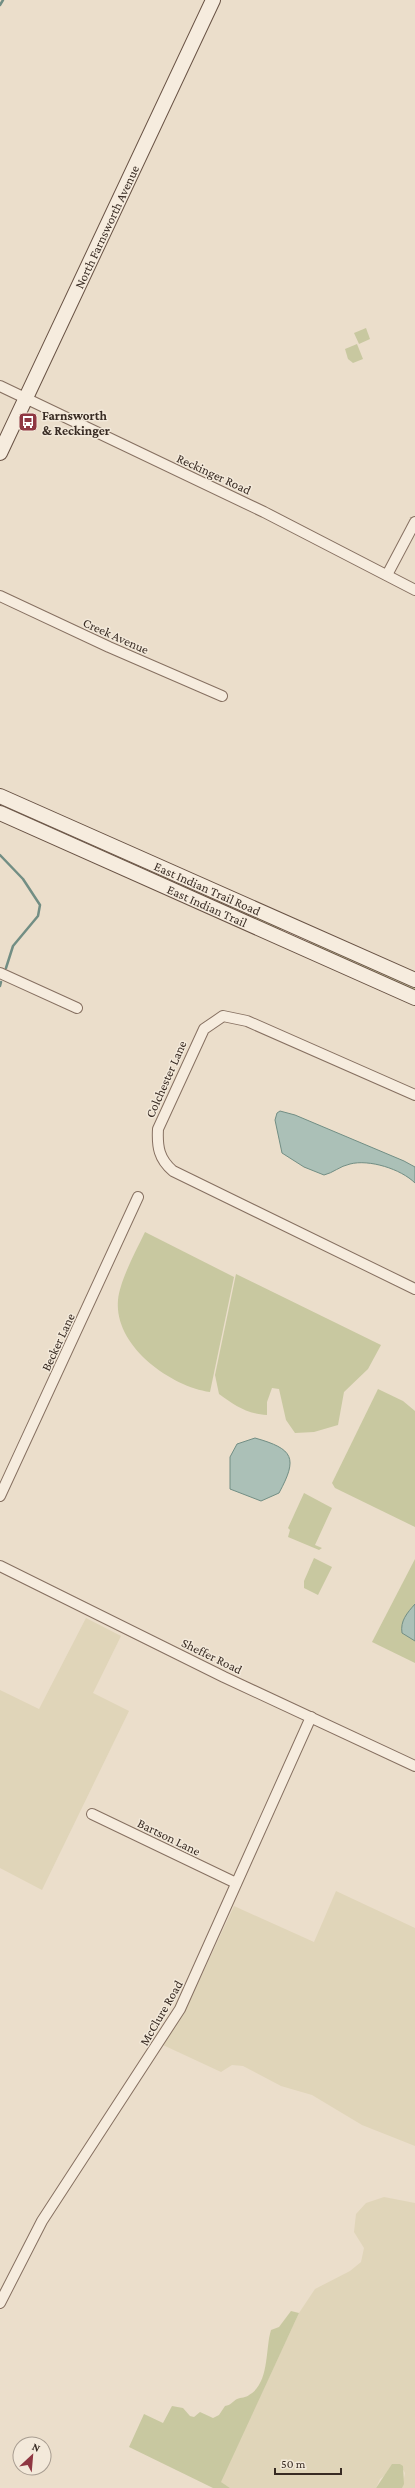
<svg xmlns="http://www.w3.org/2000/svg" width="415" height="2488" font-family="'Crimson Pro',serif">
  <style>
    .farmland { fill: #e0d5b9 }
    .green { fill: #c8c8a0 }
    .water { fill: #abc0b7; stroke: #728e84 }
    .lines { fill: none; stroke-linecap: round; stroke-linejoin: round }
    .stream { stroke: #728e84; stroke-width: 2.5 }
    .street-casing { stroke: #867061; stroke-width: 12 }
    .secondary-casing { stroke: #685244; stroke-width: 16 }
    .street { stroke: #f6ecde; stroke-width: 10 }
    .secondary { stroke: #f6ecde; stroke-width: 14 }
    .labels { text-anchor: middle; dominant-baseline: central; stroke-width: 3; stroke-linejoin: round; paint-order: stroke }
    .street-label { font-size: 13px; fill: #382b23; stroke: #f3e9da }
    .poi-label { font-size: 13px; font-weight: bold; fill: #382b23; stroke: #f3e9da; text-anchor: start }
  </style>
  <rect width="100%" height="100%" fill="#ebdecb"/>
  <g class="farmland">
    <polygon points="86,1618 121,1636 93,1693 129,1711 42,1890 0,1868 0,1690 39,1709"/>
    <polygon points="336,1891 415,1928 415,2146 362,2125 312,2095 281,2086 243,2066 232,2065 221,2072 163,2045 199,1981 234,1906 314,1942"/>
    <polygon points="384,2197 415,2203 415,2488 402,2488 405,2473 400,2464 380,2479 376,2488 230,2488 220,2482 299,2313 315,2289 350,2271 361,2262 364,2248 354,2232 356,2214 366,2203"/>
  </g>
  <g class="green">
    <polygon points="366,328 370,339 359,344 354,333"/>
    <polygon points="357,344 363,359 353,363 348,359 345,349"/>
    <polygon points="0,806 43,820 282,928 281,930 0,809"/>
    <polygon points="311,940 415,985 415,992 309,943"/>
    <path d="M145 1232 234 1277 210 1392C170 1386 114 1346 118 1300 120 1280 136 1251 145 1232Z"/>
    <path d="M236 1274 381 1345 368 1369 344 1392 338 1425 314 1432 295 1433 286 1420 279 1389 272 1388 267 1402V1415C247 1414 234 1405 219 1394L215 1375Z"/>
    <polygon points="378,1389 403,1401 415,1411 415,1527 335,1488 332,1483"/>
    <polygon points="304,1493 332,1508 315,1545 322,1548 319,1550 288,1537 290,1530 288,1528"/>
    <polygon points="314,1558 332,1567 318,1595 304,1588 304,1581"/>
    <polygon points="415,1559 415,1663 372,1642"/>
    <path d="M291 2311 299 2313 221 2482 230 2488H213L129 2447 144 2414 163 2423 172 2406 183 2408 190 2416 194 2417 200 2412 213 2418 219 2415 225 2406C231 2405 232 2402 237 2399 241 2397 246 2398 249 2395 270 2383 265 2349 271 2330L279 2327Z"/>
    <polygon points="392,2464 400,2464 403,2466 404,2484 402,2488 376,2488"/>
  </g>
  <g class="water">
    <path d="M280 1111 295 1115 404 1161 415 1167V1183C401 1169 369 1159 350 1164 340 1166 333 1173 324 1175L304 1167 282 1153 275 1120 277 1113Z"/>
    <path d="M255 1438C294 1449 298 1458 279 1493L261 1501 230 1489V1457L237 1444Z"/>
    <path d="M415 1604V1641L402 1633C400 1621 407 1613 415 1604Z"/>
  </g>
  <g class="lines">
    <g class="stream">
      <polyline points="0,5 3,0"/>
      <polyline points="0,855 23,879 40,905 38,916 13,946 6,968"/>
      <polyline points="0,986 1,982"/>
    </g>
    <defs>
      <g id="street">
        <polyline points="0,386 264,512 415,590"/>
        <polyline points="387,575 415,522"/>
        <polyline points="0,596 109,647 222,696"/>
        <polyline points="0,973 77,1008"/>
        <path d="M415 1095 247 1021 223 1016 204 1029 158 1129C157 1147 159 1159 173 1171L415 1289"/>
        <polyline points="0,1496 138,1197"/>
        <polyline points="0,1566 224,1677 415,1766"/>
        <polyline points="92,1814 236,1883"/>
        <polyline points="0,2303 42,2221 180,2009 311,1717"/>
      </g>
      <g id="secondary">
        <path id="s1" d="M0 453 213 0"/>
        <path id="s2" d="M0 796 415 980"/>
        <path id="s3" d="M0 813 415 998"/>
      </g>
    </defs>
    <use href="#street" class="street-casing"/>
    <use href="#secondary" class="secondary-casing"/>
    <use href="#street" class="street"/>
    <use href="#secondary" class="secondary"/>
  </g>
  <defs>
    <symbol id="bus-square" viewBox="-11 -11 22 22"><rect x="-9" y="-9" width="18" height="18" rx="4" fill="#8f3742" stroke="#f3e9da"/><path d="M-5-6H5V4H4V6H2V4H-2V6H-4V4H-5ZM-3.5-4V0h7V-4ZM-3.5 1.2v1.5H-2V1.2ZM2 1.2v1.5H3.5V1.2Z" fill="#fff"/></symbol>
  </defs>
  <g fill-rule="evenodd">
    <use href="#bus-square" x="17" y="411" width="22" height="22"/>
  </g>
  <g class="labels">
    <g class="street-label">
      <text stroke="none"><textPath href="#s1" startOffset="250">North Farnsworth Avenue</textPath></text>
      <text transform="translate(214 474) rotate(25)">Reckinger Road</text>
      <text transform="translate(116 636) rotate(24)">Creek Avenue</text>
      <text stroke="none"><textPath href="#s2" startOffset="227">East Indian Trail Road</textPath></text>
      <text stroke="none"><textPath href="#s3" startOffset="227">East Indian Trail</textPath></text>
      <text transform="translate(166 1079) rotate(-66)">Colchester Lane</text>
      <text transform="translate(58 1342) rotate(-65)">Becker Lane</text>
      <text transform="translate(212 1656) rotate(26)">Sheffer Road</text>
      <text transform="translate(169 1837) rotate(26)">Bartson Lane</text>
      <text transform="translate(161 2013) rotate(-60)">McClure Road</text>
    </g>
    <g class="poi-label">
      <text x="42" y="415">Farnsworth<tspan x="42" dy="15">&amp; Reckinger</tspan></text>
    </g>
  </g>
  <g transform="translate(32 2456) rotate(26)"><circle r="19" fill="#f3e9da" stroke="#a89d91"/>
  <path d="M0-3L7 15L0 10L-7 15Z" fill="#8f3742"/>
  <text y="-6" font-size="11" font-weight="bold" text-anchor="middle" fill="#382b23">N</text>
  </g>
  <path d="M275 2468v6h66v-6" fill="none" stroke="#382b23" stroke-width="2"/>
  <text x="281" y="2468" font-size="12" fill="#382b23" stroke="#f3e9da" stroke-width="3" paint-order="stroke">50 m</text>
</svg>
